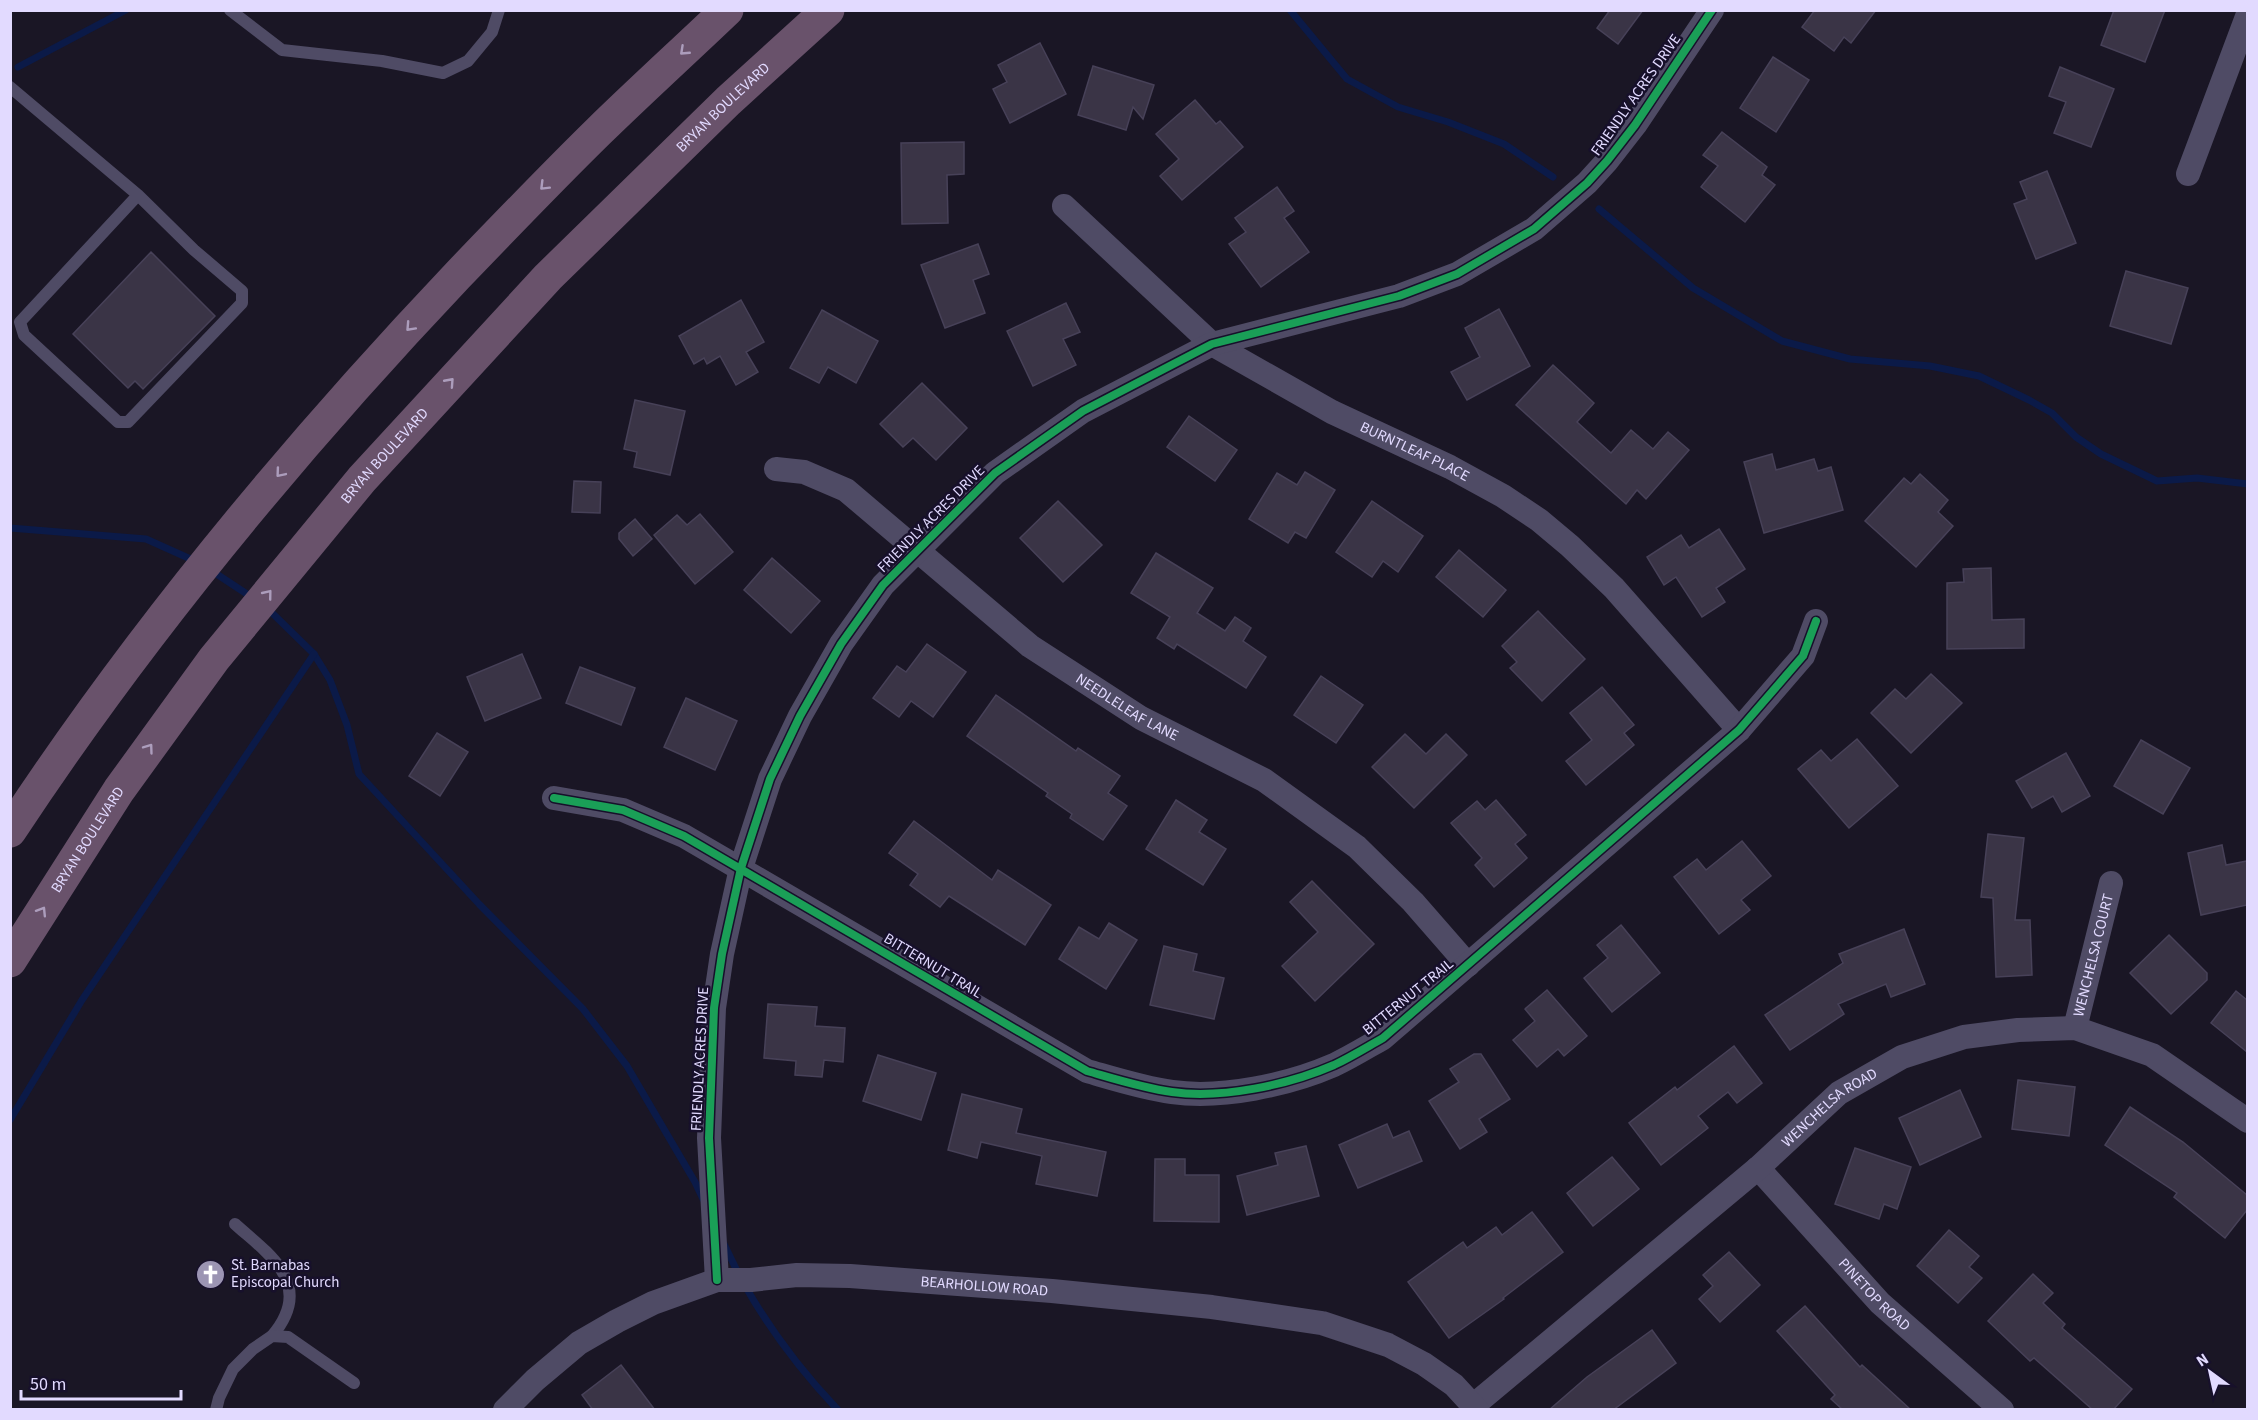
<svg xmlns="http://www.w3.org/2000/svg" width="2258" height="1420" font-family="'Source Sans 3',sans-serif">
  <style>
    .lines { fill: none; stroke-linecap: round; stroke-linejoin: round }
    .stream { stroke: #0b1a48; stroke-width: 7 }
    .building { fill: #3a3446; stroke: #474158; stroke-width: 1.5 }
    .lane { stroke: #4f4b65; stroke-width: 12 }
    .street { stroke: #4f4b65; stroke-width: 24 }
    .highway { stroke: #69526b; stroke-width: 33 }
    .cycleway-casing { stroke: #17102b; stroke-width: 11 }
    .cycleway { stroke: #1a9f57; stroke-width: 8 }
    .oneway { stroke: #ac9dbc }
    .labels { text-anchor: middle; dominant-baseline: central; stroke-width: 5; stroke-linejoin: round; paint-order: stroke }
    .street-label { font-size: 15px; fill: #e2daff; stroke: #17102b }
    .poi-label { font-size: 15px; fill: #e2daff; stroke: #17102b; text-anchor: start }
  </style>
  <rect width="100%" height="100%" fill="#1a1625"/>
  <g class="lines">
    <g class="stream">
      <polyline points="1290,10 1347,79 1398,107 1448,122 1504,144 1553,177"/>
      <polyline points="18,67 126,10"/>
      <polyline points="1599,209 1693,288 1782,341 1850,359 1930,366 1979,376 2029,400 2052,413 2076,437 2101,454 2157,481 2197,478 2248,484"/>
      <polyline points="10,528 146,539 195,561"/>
      <polyline points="212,571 253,598"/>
      <polyline points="267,608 314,654 330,680 347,725 359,774 479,904 583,1009 627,1066 695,1182 703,1199"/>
      <polyline points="10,1120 82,1000 314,654"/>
      <polyline points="724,1244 739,1275"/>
      <path d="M744 1284C770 1330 802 1372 838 1410"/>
    </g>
  </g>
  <g class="building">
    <polygon points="1610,10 1643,10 1618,44 1597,28"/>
    <polygon points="1815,10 1876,10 1851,43 1844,37 1834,51 1802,27"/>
    <polygon points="2114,10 2165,10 2145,62 2101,45"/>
    <polygon points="1040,43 1066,94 1010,123 993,89 1007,82 998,65"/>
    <polygon points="1773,57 1809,80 1776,132 1740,108"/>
    <polygon points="1093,66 1154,85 1143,119 1133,107 1126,130 1078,115"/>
    <polygon points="2060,67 2114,89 2091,147 2054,133 2066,102 2049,96"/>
    <polygon points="1195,100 1216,124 1220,121 1243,147 1182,200 1160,176 1179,159 1156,134"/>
    <polygon points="1722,132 1767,167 1762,175 1775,185 1745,222 1701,187 1718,166 1703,155"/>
    <polygon points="964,142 964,174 947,175 948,223 902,224 901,143"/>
    <polygon points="2047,171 2076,243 2036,259 2014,204 2027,199 2020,182"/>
    <polygon points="1277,187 1294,211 1284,218 1309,252 1261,287 1229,244 1246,232 1235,218"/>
    <polygon points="978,244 989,274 973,280 985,313 945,328 921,265"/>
    <polygon points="151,252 215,316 143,389 135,381 128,388 73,334"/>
    <polygon points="2126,271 2188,288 2171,344 2110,326"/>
    <polygon points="741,300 764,342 746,352 758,372 736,385 720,356 707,364 704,358 694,364 679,336"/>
    <polygon points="1066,303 1080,332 1063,339 1076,365 1033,386 1007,331"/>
    <polygon points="1499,309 1530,366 1467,400 1451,372 1480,357 1465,328"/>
    <polygon points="822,310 878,341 856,383 828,367 819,383 790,368"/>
    <polygon points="1553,365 1594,403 1577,422 1611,453 1631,430 1653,449 1668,432 1689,450 1646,499 1637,490 1626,504 1516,405"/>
    <polygon points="922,383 967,428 936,460 913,438 903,447 880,424"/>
    <polygon points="635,400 685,411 670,475 634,467 637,452 624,449"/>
    <polygon points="1189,416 1237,450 1215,481 1167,447"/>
    <polygon points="1772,454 1776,470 1814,459 1818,471 1831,467 1843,510 1764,533 1744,462"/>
    <polygon points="1305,472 1335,490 1306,538 1295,532 1288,543 1249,519 1277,473 1297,485"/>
    <polygon points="1920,474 1948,500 1938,512 1953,526 1916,567 1865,521 1904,478 1911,484"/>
    <polygon points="574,481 601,482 600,513 572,512"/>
    <polygon points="1058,501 1102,545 1063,582 1020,538"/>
    <polygon points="1372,501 1423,536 1398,572 1383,561 1372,577 1336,552"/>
    <polygon points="700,514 733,552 695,584 654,535 677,515 687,525"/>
    <polygon points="635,519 652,539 633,556 619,539 619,533"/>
    <polygon points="1719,529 1745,569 1716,588 1725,602 1702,617 1676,577 1664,585 1647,557 1681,535 1689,548"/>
    <polygon points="1459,550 1506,590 1483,617 1436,577"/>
    <polygon points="1156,553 1213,588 1197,613 1225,631 1235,617 1251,628 1243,641 1266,657 1246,688 1177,644 1174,649 1157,638 1170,617 1131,593"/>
    <polygon points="772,558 820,601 791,633 744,590"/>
    <polygon points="1991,568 1992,620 2024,619 2024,648 1947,649 1947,583 1964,582 1963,569"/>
    <polygon points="1538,611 1585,659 1542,701 1510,668 1517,662 1502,646"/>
    <polygon points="927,644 966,672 933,717 911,701 899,717 873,698 897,666 906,672"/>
    <polygon points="522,654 541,698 485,721 467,677"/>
    <polygon points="580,667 635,688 621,725 566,703"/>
    <polygon points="1931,674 1962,703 1911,753 1871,713 1895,689 1906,699"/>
    <polygon points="1321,676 1363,705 1336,743 1294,715"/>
    <polygon points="1602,687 1634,725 1624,733 1634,745 1586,785 1566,761 1592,740 1570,713"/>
    <polygon points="996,695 1076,751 1078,748 1120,776 1108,793 1127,806 1103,840 1070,818 1072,814 1046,796 1048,793 967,736"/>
    <polygon points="686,698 737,721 715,770 664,747"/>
    <polygon points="437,733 468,752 440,796 409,776"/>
    <polygon points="1405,734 1426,754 1446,734 1467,755 1414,808 1372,767"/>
    <polygon points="1857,739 1898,786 1849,828 1798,769 1821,750 1831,761"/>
    <polygon points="2141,740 2190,768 2163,814 2114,786"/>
    <polygon points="2066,753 2090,796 2062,812 2053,796 2032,808 2016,781"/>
    <polygon points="1176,800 1207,820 1199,832 1226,849 1203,885 1146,849"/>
    <polygon points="1496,800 1526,835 1515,844 1527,858 1494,887 1475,865 1482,858 1451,823 1477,801 1485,810"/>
    <polygon points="914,821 992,880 998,870 1051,905 1025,945 949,896 940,907 910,885 918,874 889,853"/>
    <polygon points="1988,834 2024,838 2015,920 2030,920 2032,975 1996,977 1993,898 1981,897"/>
    <polygon points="1742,841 1771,876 1741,900 1750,910 1719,934 1674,877 1697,859 1706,870"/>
    <polygon points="2222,845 2226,865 2247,861 2247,905 2201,915 2188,853"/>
    <polygon points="1312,881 1374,944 1315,1001 1282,966 1318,932 1290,902"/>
    <polygon points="1109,923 1137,940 1106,989 1059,959 1079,927 1099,939"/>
    <polygon points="1621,925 1660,973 1612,1012 1584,978 1608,958 1597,945"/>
    <polygon points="1904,929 1925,984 1891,997 1886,984 1838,1004 1844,1014 1790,1050 1765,1015 1843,963 1839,954"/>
    <polygon points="2169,935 2207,973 2207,980 2171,1014 2130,973"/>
    <polygon points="1164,946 1197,954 1193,971 1224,978 1214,1019 1150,1005"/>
    <polygon points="1547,990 1587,1036 1564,1056 1558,1049 1537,1067 1513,1040 1535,1021 1525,1009"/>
    <polygon points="2236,991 2247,1000 2247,1052 2211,1023"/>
    <polygon points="768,1004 817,1007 815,1026 845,1028 843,1062 824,1060 822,1077 795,1075 796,1061 764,1058"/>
    <polygon points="1734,1046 1762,1083 1737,1103 1728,1092 1698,1116 1708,1128 1661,1165 1629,1123 1675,1087 1677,1090"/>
    <polygon points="1474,1054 1481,1054 1510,1099 1479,1119 1487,1132 1460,1149 1429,1101 1459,1082 1450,1069"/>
    <polygon points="878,1055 936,1073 921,1120 863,1101"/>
    <polygon points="2018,1080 2075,1087 2069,1136 2012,1129"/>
    <polygon points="1960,1090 1981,1137 1920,1165 1899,1118"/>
    <polygon points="962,1094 1022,1109 1016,1133 1106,1152 1097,1196 1036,1184 1042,1156 981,1142 977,1158 948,1150"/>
    <polygon points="2130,1107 2183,1142 2247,1195 2247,1210 2225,1238 2174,1197 2177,1193 2105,1145"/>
    <polygon points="1387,1124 1393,1138 1409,1131 1422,1161 1358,1188 1339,1145"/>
    <polygon points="1306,1146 1319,1196 1247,1215 1237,1176 1278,1165 1275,1153"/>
    <polygon points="1855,1148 1911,1167 1897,1209 1884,1204 1879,1219 1835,1204"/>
    <polygon points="1612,1157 1639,1189 1593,1226 1567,1193"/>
    <polygon points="1155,1159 1185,1159 1185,1175 1219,1175 1219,1222 1154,1221"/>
    <polygon points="1532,1212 1563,1252 1503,1298 1504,1299 1449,1338 1408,1282 1463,1242 1467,1248 1496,1227 1502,1235"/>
    <polygon points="1949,1230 1979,1256 1969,1267 1982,1278 1958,1303 1917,1266"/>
    <polygon points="1729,1252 1760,1285 1720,1322 1699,1299 1713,1286 1703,1275"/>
    <polygon points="2033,1274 2053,1293 2043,1303 2065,1324 2062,1328 2132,1389 2113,1410 2093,1410 2034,1358 2030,1361 1988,1321"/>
    <polygon points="1805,1306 1860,1367 1862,1365 1911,1410 1843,1410 1831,1399 1835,1395 1777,1331"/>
    <polygon points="1652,1330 1676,1363 1613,1410 1549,1410 1587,1377"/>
    <polygon points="621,1365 655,1410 593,1410 582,1395"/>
  </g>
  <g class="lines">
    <g class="lane">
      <polyline points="230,10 282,50 382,61 443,73 468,61 492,32 499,10"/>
      <polyline points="10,87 138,195 194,250 242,291 242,303 128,422 118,422 24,335 20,322 138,195"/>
      <path d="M235 1224C261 1248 304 1275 285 1316 282 1323 277 1330 272 1336"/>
      <polyline points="216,1410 219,1398 233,1369 253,1349 272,1336 288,1337 354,1383"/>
    </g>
    <g class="street">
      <polyline points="2188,174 2248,14"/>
      <path id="s1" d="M1064 206 1212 344 1332 412 1450 467 1503 496 1539 520 1570 546 1614 588 1739 730"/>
      <path id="s2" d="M776 469 804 472 846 490 1030 646 1141 718 1264 780 1357 847 1413 902 1468 965"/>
      <path d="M554 798 623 810 684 836 1087 1071C1115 1079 1143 1088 1172 1092 1222 1099 1288 1085 1334 1065 1351 1057 1367 1047 1383 1038L1739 730 1803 656 1816 621"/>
      <path id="s3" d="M2075 1028 2111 883"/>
      <path id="s4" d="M1758 1168 1880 1303 2002 1410"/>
      <polyline points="717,1280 709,1138 714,1008 722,954 741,868 770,779 800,716 841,644 883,585 995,473 1083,411 1212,344 1399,296 1457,274 1534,229 1587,183 1607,161 1635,125 1712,10"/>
      <path id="s5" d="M1474 1405 1758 1168 1839 1093 1902 1057 1964 1037 2018 1030 2075 1028 2152 1055 2248 1121"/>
      <path id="s6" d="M505 1410 535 1380 579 1343 617 1321 653 1303 717 1280H751L797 1275 850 1276 1052 1291 1212 1307 1322 1323 1388 1345 1424 1364 1454 1385 1477 1410"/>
    </g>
    <g class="highway">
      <path d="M10 831C141 632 294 448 457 276 504 227 551 178 599 131 641 90 684 51 727 10"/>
      <path id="s7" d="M10 961 119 790 214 659 362 479 548 277 728 101 828 10"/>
    </g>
    <defs>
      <g id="cycleway">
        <path d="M554 798 623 810 684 836 1087 1071C1115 1079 1143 1088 1172 1092 1222 1099 1288 1085 1334 1065 1351 1057 1367 1047 1383 1038L1739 730 1803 656 1816 621"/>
        <polyline points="717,1280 709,1138 714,1008 722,954 741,868 770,779 800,716 841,644 883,585 995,473 1083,411 1212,344 1399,296 1457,274 1534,229 1587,183 1607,161 1635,125 1712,10"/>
      </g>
    </defs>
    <use href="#cycleway" class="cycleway-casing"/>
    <use href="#cycleway" class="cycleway"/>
  </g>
  <defs><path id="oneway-chevron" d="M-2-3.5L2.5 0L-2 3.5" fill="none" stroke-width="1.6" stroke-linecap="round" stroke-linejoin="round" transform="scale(1.5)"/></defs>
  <g class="oneway">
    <use href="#oneway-chevron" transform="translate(684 51) rotate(137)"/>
    <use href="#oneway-chevron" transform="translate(544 186) rotate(135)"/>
    <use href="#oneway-chevron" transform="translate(410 327) rotate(133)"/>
    <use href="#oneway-chevron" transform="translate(450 382) rotate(-48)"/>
    <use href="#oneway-chevron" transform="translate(280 473) rotate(130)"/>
    <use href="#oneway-chevron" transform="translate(268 594) rotate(-51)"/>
    <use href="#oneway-chevron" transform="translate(149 748) rotate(-54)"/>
    <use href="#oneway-chevron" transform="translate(42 911) rotate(-58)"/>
  </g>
  <defs>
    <symbol id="church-disc" viewBox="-11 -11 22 22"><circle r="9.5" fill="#9c95b3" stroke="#17102b"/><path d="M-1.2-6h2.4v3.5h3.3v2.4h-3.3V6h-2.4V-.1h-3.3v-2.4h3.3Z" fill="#fff"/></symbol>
  </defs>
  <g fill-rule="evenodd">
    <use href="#church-disc" x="194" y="1258" width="33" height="33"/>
  </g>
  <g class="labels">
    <g class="street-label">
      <text transform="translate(1636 95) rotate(-55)">FRIENDLY ACRES DRIVE</text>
      <text stroke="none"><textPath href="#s7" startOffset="1116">BRYAN BOULEVARD</textPath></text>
      <text stroke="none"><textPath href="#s1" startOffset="432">BURNTLEAF PLACE</textPath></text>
      <text stroke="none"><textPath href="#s7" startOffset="630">BRYAN BOULEVARD</textPath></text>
      <text transform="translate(931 519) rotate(-45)">FRIENDLY ACRES DRIVE</text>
      <text stroke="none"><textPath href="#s2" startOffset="430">NEEDLELEAF LANE</textPath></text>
      <text stroke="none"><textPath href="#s7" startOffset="144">BRYAN BOULEVARD</textPath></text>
      <text stroke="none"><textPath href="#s3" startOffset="75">WENCHELSA COURT</textPath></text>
      <text transform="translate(933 966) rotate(31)">BITTERNUT TRAIL</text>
      <text transform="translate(1408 997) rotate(-39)">BITTERNUT TRAIL</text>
      <text transform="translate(700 1059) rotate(-87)">FRIENDLY ACRES DRIVE</text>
      <text stroke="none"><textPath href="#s5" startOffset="464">WENCHELSA ROAD</textPath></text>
      <text stroke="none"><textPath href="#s6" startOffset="520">BEARHOLLOW ROAD</textPath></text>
      <text stroke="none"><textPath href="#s4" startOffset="172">PINETOP ROAD</textPath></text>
    </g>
    <g class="poi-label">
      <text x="231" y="1265">St. Barnabas<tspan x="231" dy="17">Episcopal Church</tspan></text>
    </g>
  </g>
  <rect width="2258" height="1420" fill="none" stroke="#e2daff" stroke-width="24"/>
  <g transform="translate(2210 1372) rotate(327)" stroke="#17102b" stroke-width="4.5" paint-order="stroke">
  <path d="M0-4.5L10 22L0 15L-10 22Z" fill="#e2daff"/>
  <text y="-9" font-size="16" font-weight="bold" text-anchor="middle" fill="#e2daff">N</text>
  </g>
  <path d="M21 1390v9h160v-9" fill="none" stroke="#e2daff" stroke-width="3"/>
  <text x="30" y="1390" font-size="18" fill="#e2daff" stroke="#17102b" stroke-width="4.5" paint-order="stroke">50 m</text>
</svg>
